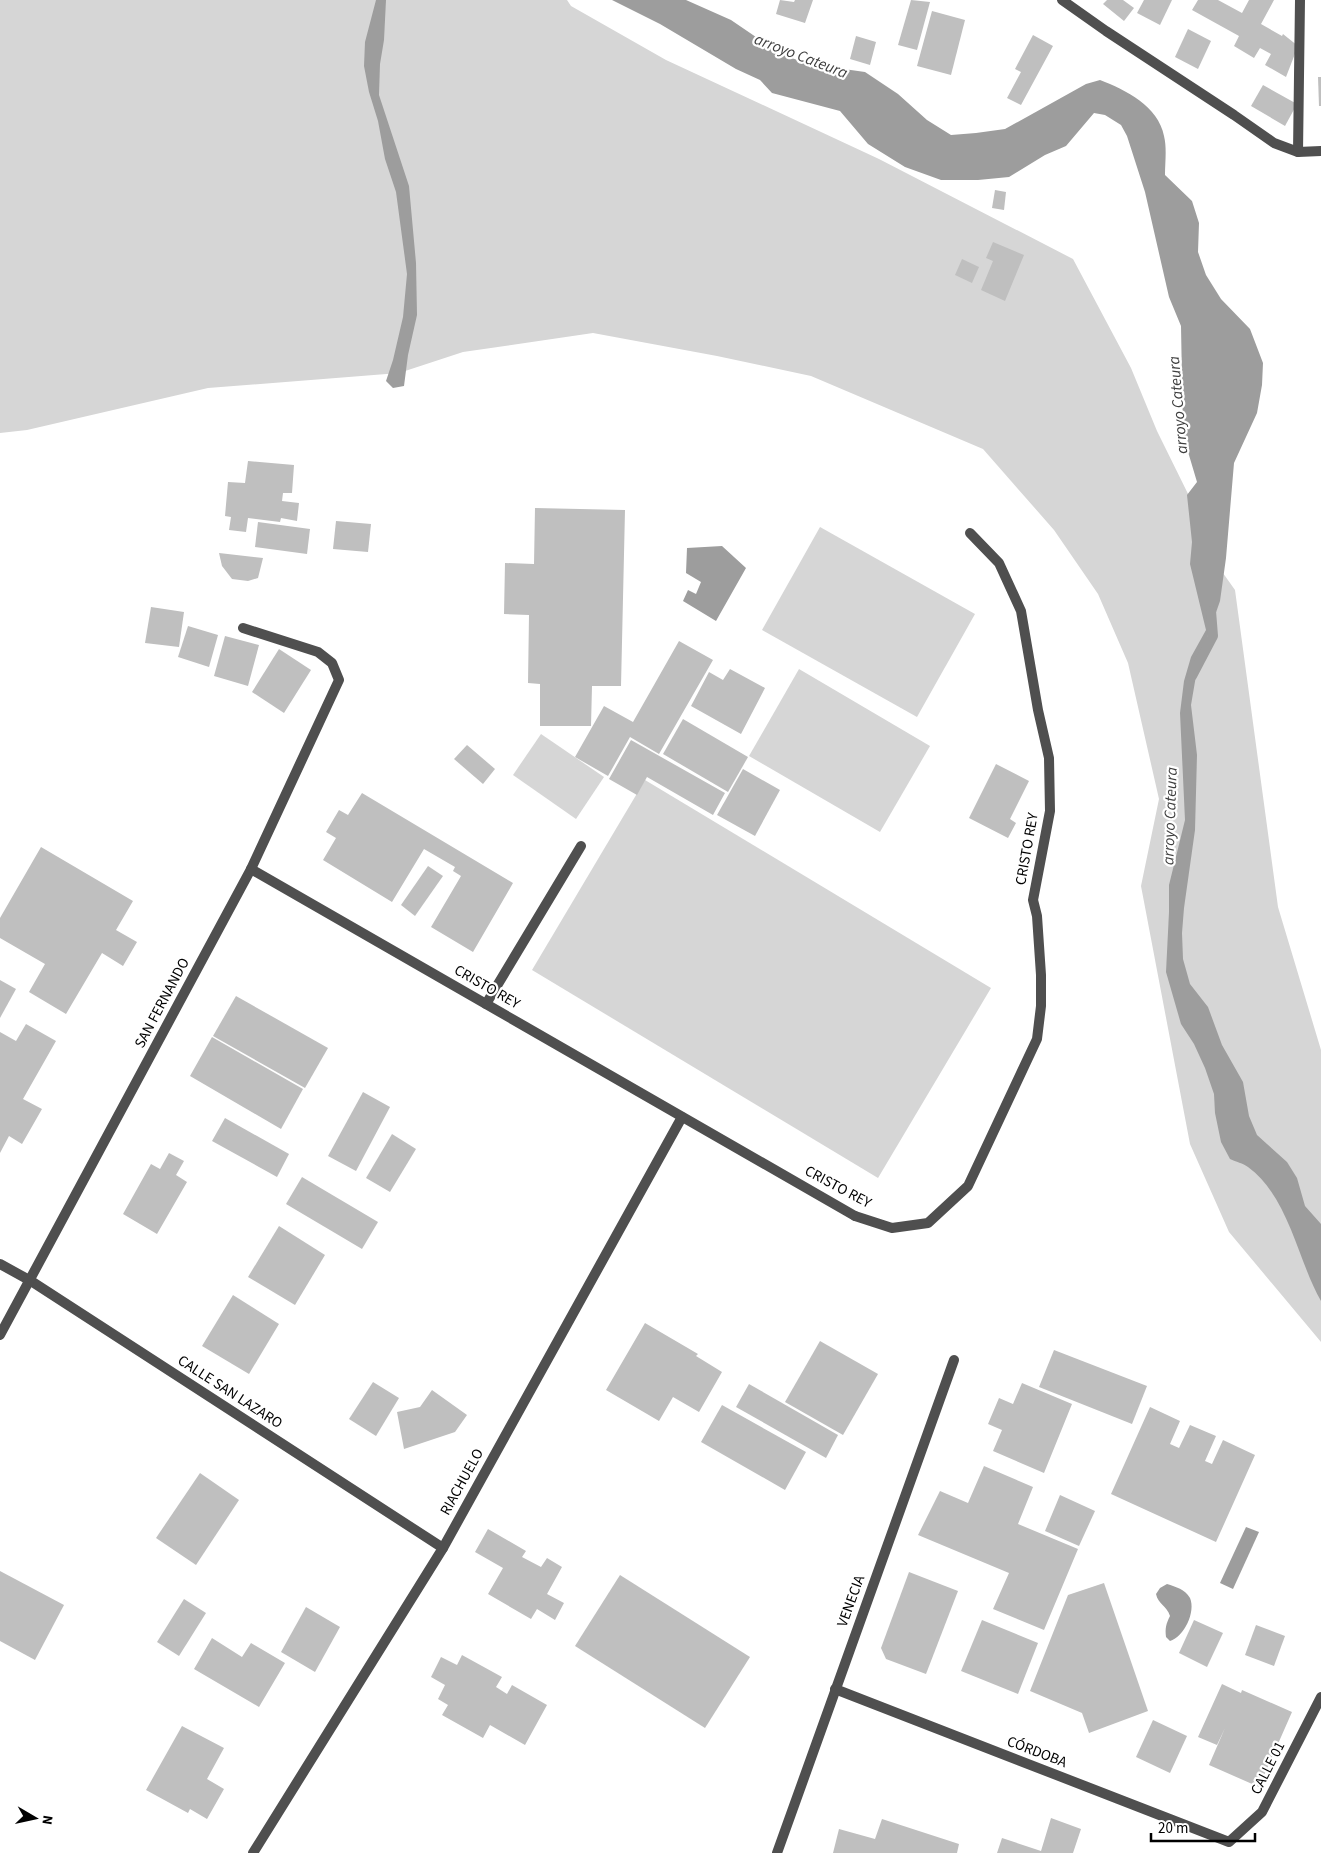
<svg xmlns="http://www.w3.org/2000/svg" width="1321" height="1853" font-family="'Source Sans 3',sans-serif">
  <style>
    .green { fill: #d6d6d6 }
    .water { fill: #9d9d9d }
    .lines { fill: none; stroke-linecap: round; stroke-linejoin: round }
    .stream { stroke: #9d9d9d; stroke-width: 10 }
    .building { fill: #bfbfbf }
    .lane { stroke: #4f4f4f; stroke-width: 10 }
    .street { stroke: #4f4f4f; stroke-width: 10 }
    .labels { text-anchor: middle; dominant-baseline: central; stroke-width: 4.5; stroke-linejoin: round; paint-order: stroke }
    .street-label { font-size: 15px; fill: #000; stroke: #fff }
    .water-label { font-size: 16px; font-style: italic; fill: #3e3e3e; stroke: #fff }
  </style>
  <rect width="100%" height="100%" fill="#fff"/>
  <g class="green">
    <polygon points="0,0 567,0 571,6 666,60 879,159 1073,259 1131,368 1157,431 1194,506 1208,552 1235,590 1278,907 1321,1050 1321,1342 1229,1232 1190,1144 1141,886 1159,799 1128,663 1098,594 1054,530 983,449 811,376 717,356 593,333 463,352 399,373 208,388 27,430 0,433"/>
    <polygon points="820,527 975,614 917,717 762,630"/>
    <polygon points="799,669 930,746 880,832 749,756"/>
    <polygon points="541,734 604,777 576,819 513,775"/>
    <polygon points="645,780 991,988 878,1178 532,970"/>
  </g>
  <g class="water">
    <polygon points="376,0 386,0 384,40 380,64 379,95 409,186 416,263 417,315 408,355 404,386 393,388 386,381 393,360 403,317 407,274 396,192 385,159 378,121 369,92 364,66 365,42"/>
    <path d="M612 0H686L731 20 781 54 808 64 865 72 898 94 927 120 951 135 976 133 1005 129 1086 84 1100 80C1126 90 1158 106 1164 136 1167 148 1165 163 1165 175L1192 201 1199 223 1198 252 1206 275 1221 299 1250 329 1263 363 1262 385 1257 413 1234 463 1226 558 1220 601 1198 664 1191 705 1197 755 1195 830 1184 908 1182 933 1183 959 1190 984 1208 1007 1222 1045 1243 1082 1249 1116 1257 1135 1287 1162 1297 1178 1305 1206 1321 1224V1301C1297 1259 1289 1197 1248 1167 1243 1163 1236 1162 1230 1159L1221 1142 1215 1113 1214 1094 1205 1068 1194 1044 1181 1024 1166 972 1169 912V885L1185 820 1180 713 1184 681 1191 657 1206 630 1190 564 1192 542 1187 495 1197 482 1183 435 1181 326 1169 297 1145 192 1127 136 1121 125 1105 115 1094 113 1066 146 1045 155 1009 177 978 180H941L905 167 868 144 840 111 772 93 760 80 736 69 660 24Z"/>
    <polygon points="722,546 746,568 716,621 683,601 688,590 696,594 701,582 686,573 687,548"/>
    <polygon points="1246,1527 1259,1532 1233,1589 1220,1583"/>
    <path d="M1167 1584C1176 1587 1185 1589 1190 1598 1196 1612 1184 1637 1170 1641L1166 1637C1165 1628 1166 1624 1170 1616 1167 1606 1158 1604 1156 1594L1160 1588Z"/>
  </g>
  <g class="lines">
    <polyline class="stream" points="1192,676 1213,636 1211,611"/>
  </g>
  <g class="building">
    <polygon points="780,0 794,2 795,0 813,0 805,23 776,14"/>
    <polygon points="911,0 930,2 917,50 898,45"/>
    <polygon points="1107,0 1123,0 1134,8 1124,21 1103,4"/>
    <polygon points="1144,0 1172,0 1160,25 1137,13"/>
    <polygon points="1198,0 1218,0 1242,13 1249,0 1274,0 1261,24 1282,36 1283,34 1298,46 1286,77 1265,65 1271,54 1260,48 1254,58 1234,46 1239,36 1192,10"/>
    <polygon points="932,11 965,20 951,75 917,66"/>
    <polygon points="1188,29 1211,41 1198,69 1175,57"/>
    <polygon points="1033,35 1053,46 1021,105 1007,98 1021,72 1015,69"/>
    <polygon points="856,36 876,42 870,65 850,59"/>
    <polygon points="1318,77 1321,77 1321,106 1319,106"/>
    <polygon points="1263,85 1297,104 1285,126 1251,106"/>
    <polygon points="995,190 1006,192 1004,210 992,208"/>
    <polygon points="993,242 1024,255 1005,301 981,290 993,261 986,258"/>
    <polygon points="962,259 979,267 972,283 955,275"/>
    <polygon points="248,461 294,465 292,493 283,493 282,501 299,503 297,521 281,518 280,522 248,518 246,532 229,530 231,517 225,516 228,482 245,483"/>
    <polygon points="535,508 625,510 621,686 592,686 591,726 540,726 540,684 528,683 529,615 504,614 505,563 534,564"/>
    <polygon points="336,521 371,524 368,552 333,549"/>
    <polygon points="258,522 310,529 307,554 255,547"/>
    <polygon points="219,553 263,558 258,578 248,581 232,579 222,566"/>
    <polygon points="151,607 184,612 179,647 145,643"/>
    <polygon points="188,626 218,635 209,667 178,657"/>
    <polygon points="225,636 259,645 248,686 214,676"/>
    <polygon points="679,641 713,660 659,754 630,737 608,776 575,757 604,706 633,722"/>
    <polygon points="279,649 311,670 284,713 252,692"/>
    <polygon points="730,669 765,688 741,734 691,706 709,672 723,680"/>
    <polygon points="683,719 748,757 728,792 663,754"/>
    <polygon points="631,740 725,793 713,815 647,777 637,795 609,779"/>
    <polygon points="467,745 495,769 483,784 454,759"/>
    <polygon points="996,764 1029,781 1010,819 1016,823 1008,838 969,818"/>
    <polygon points="743,769 780,790 755,836 717,815"/>
    <polygon points="362,793 513,883 473,952 431,927 461,876 453,871 455,867 424,849 392,902 323,860 336,838 326,832 339,810 348,815"/>
    <polygon points="41,847 133,901 116,930 137,942 123,966 102,953 66,1014 29,992 45,964 0,938 0,918"/>
    <polygon points="428,866 443,876 415,916 401,905"/>
    <polygon points="0,980 16,989 0,1018"/>
    <polygon points="236,996 328,1048 305,1088 213,1036"/>
    <polygon points="26,1024 56,1041 23,1099 42,1109 22,1144 9,1136 0,1153 0,1032 16,1041"/>
    <polygon points="212,1037 303,1089 281,1129 190,1076"/>
    <polygon points="363,1092 390,1107 356,1171 328,1156"/>
    <polygon points="225,1118 289,1154 277,1177 212,1141"/>
    <polygon points="392,1134 416,1149 390,1192 366,1178"/>
    <polygon points="169,1153 184,1161 176,1175 187,1182 157,1234 123,1214 151,1164 160,1169"/>
    <polygon points="302,1177 378,1222 362,1249 286,1204"/>
    <polygon points="279,1226 325,1255 295,1305 248,1277"/>
    <polygon points="233,1295 279,1324 249,1374 202,1346"/>
    <polygon points="645,1323 698,1354 696,1356 722,1372 699,1412 673,1397 659,1421 606,1390"/>
    <polygon points="820,1341 878,1374 843,1435 785,1402"/>
    <polygon points="1054,1350 1147,1386 1132,1424 1039,1387"/>
    <polygon points="373,1382 399,1398 376,1436 349,1419"/>
    <polygon points="1022,1383 1072,1404 1044,1473 993,1451 1002,1430 988,1424 999,1398 1013,1404"/>
    <polygon points="749,1384 838,1435 826,1458 736,1407"/>
    <polygon points="432,1390 467,1415 455,1432 404,1449 397,1412 420,1407"/>
    <polygon points="722,1405 806,1452 785,1490 701,1442"/>
    <polygon points="1150,1407 1180,1421 1170,1444 1179,1448 1190,1425 1216,1436 1205,1461 1212,1464 1223,1440 1255,1455 1216,1542 1111,1494"/>
    <polygon points="984,1466 1033,1487 1018,1524 1078,1549 1044,1630 993,1609 1009,1573 918,1535 940,1491 968,1503"/>
    <polygon points="200,1473 239,1500 196,1565 156,1538"/>
    <polygon points="1060,1495 1095,1511 1079,1546 1045,1531"/>
    <polygon points="488,1529 526,1551 522,1557 541,1567 547,1558 562,1567 547,1594 564,1603 555,1620 537,1609 531,1619 488,1594 503,1568 475,1552"/>
    <polygon points="0,1571 64,1605 35,1660 0,1641"/>
    <polygon points="909,1572 958,1591 926,1674 886,1659 881,1648"/>
    <polygon points="620,1575 750,1657 705,1728 575,1646"/>
    <polygon points="1104,1583 1148,1711 1089,1733 1082,1713 1030,1691 1068,1595"/>
    <polygon points="184,1599 206,1613 179,1656 157,1642"/>
    <polygon points="306,1607 340,1627 315,1672 281,1652"/>
    <polygon points="982,1620 1038,1643 1018,1694 961,1671"/>
    <polygon points="1194,1620 1223,1633 1207,1667 1179,1653"/>
    <polygon points="1256,1625 1285,1636 1274,1666 1245,1655"/>
    <polygon points="212,1638 242,1657 251,1643 285,1663 259,1707 194,1669"/>
    <polygon points="462,1655 502,1677 496,1687 507,1694 512,1685 547,1705 525,1745 490,1725 483,1738 442,1715 448,1705 438,1699 445,1685 431,1677 441,1657 457,1665"/>
    <polygon points="1222,1684 1241,1693 1242,1690 1292,1712 1259,1787 1209,1765 1225,1728 1217,1745 1198,1737"/>
    <polygon points="1153,1720 1187,1736 1170,1773 1136,1757"/>
    <polygon points="182,1726 224,1748 207,1779 224,1789 207,1819 190,1809 188,1813 146,1790"/>
    <polygon points="1051,1818 1081,1829 1073,1853 997,1853 1002,1838 1041,1851"/>
    <polygon points="882,1819 959,1844 957,1853 833,1853 839,1829 875,1839"/>
  </g>
  <g class="lines">
    <polyline class="lane" points="855,1216 892,1228 928,1223 968,1186 1037,1039 1041,1006 1041,975 1037,916 1033,900 1050,811 1049,758 1038,710 1021,611 999,563 970,533"/>
    <g class="street">
      <polyline points="1062,0 1106,31 1234,115 1274,143 1298,152 1321,151"/>
      <polyline points="1298,152 1300,0"/>
      <polyline points="251,869 855,1216"/>
      <polyline points="486,1004 581,846"/>
      <polyline points="0,1264 31,1281 443,1548"/>
      <polyline points="0,1335 251,869 339,680 332,663 318,652 243,628"/>
      <polyline points="835,1689 1229,1842 1262,1812 1321,1697"/>
      <polyline points="253,1853 443,1548 682,1117"/>
      <polyline points="777,1853 954,1360"/>
    </g>
  </g>
  <g class="labels">
    <g class="street-label">
      <text transform="translate(1027 849) rotate(-80)">CRISTO REY</text>
      <text transform="translate(487 987) rotate(30)">CRISTO REY</text>
      <text transform="translate(162 1003) rotate(-62)">SAN FERNANDO</text>
      <text transform="translate(838 1187) rotate(28)">CRISTO REY</text>
      <text transform="translate(230 1392) rotate(33)">CALLE SAN LAZARO</text>
      <text transform="translate(462 1482) rotate(-61)">RIACHUELO</text>
      <text transform="translate(851 1601) rotate(-70)">VENECIA</text>
      <text transform="translate(1037 1752) rotate(21)">CÓRDOBA</text>
      <text transform="translate(1268 1768) rotate(-63)">CALLE 01</text>
    </g>
    <g class="water-label">
      <text transform="translate(801 56) rotate(21)">arroyo Cateura</text>
      <text transform="translate(1178 405) rotate(-95)">arroyo Cateura</text>
      <text transform="translate(1170 816) rotate(-88)">arroyo Cateura</text>
    </g>
  </g>
  <g transform="translate(35 1818) rotate(99)" stroke="#ffffff" stroke-width="4" paint-order="stroke">
  <path d="M0-4L9 19L0 12L-9 19Z" fill="#000000"/>
  <text y="-8" font-size="14" font-weight="bold" text-anchor="middle" fill="#000000">N</text>
  </g>
  <path d="M1151 1833v8h104v-8" fill="none" stroke="#000000" stroke-width="2.5"/>
  <text x="1158" y="1833" font-size="15" fill="#000000" stroke="#ffffff" stroke-width="4" paint-order="stroke">20 m</text>
</svg>
